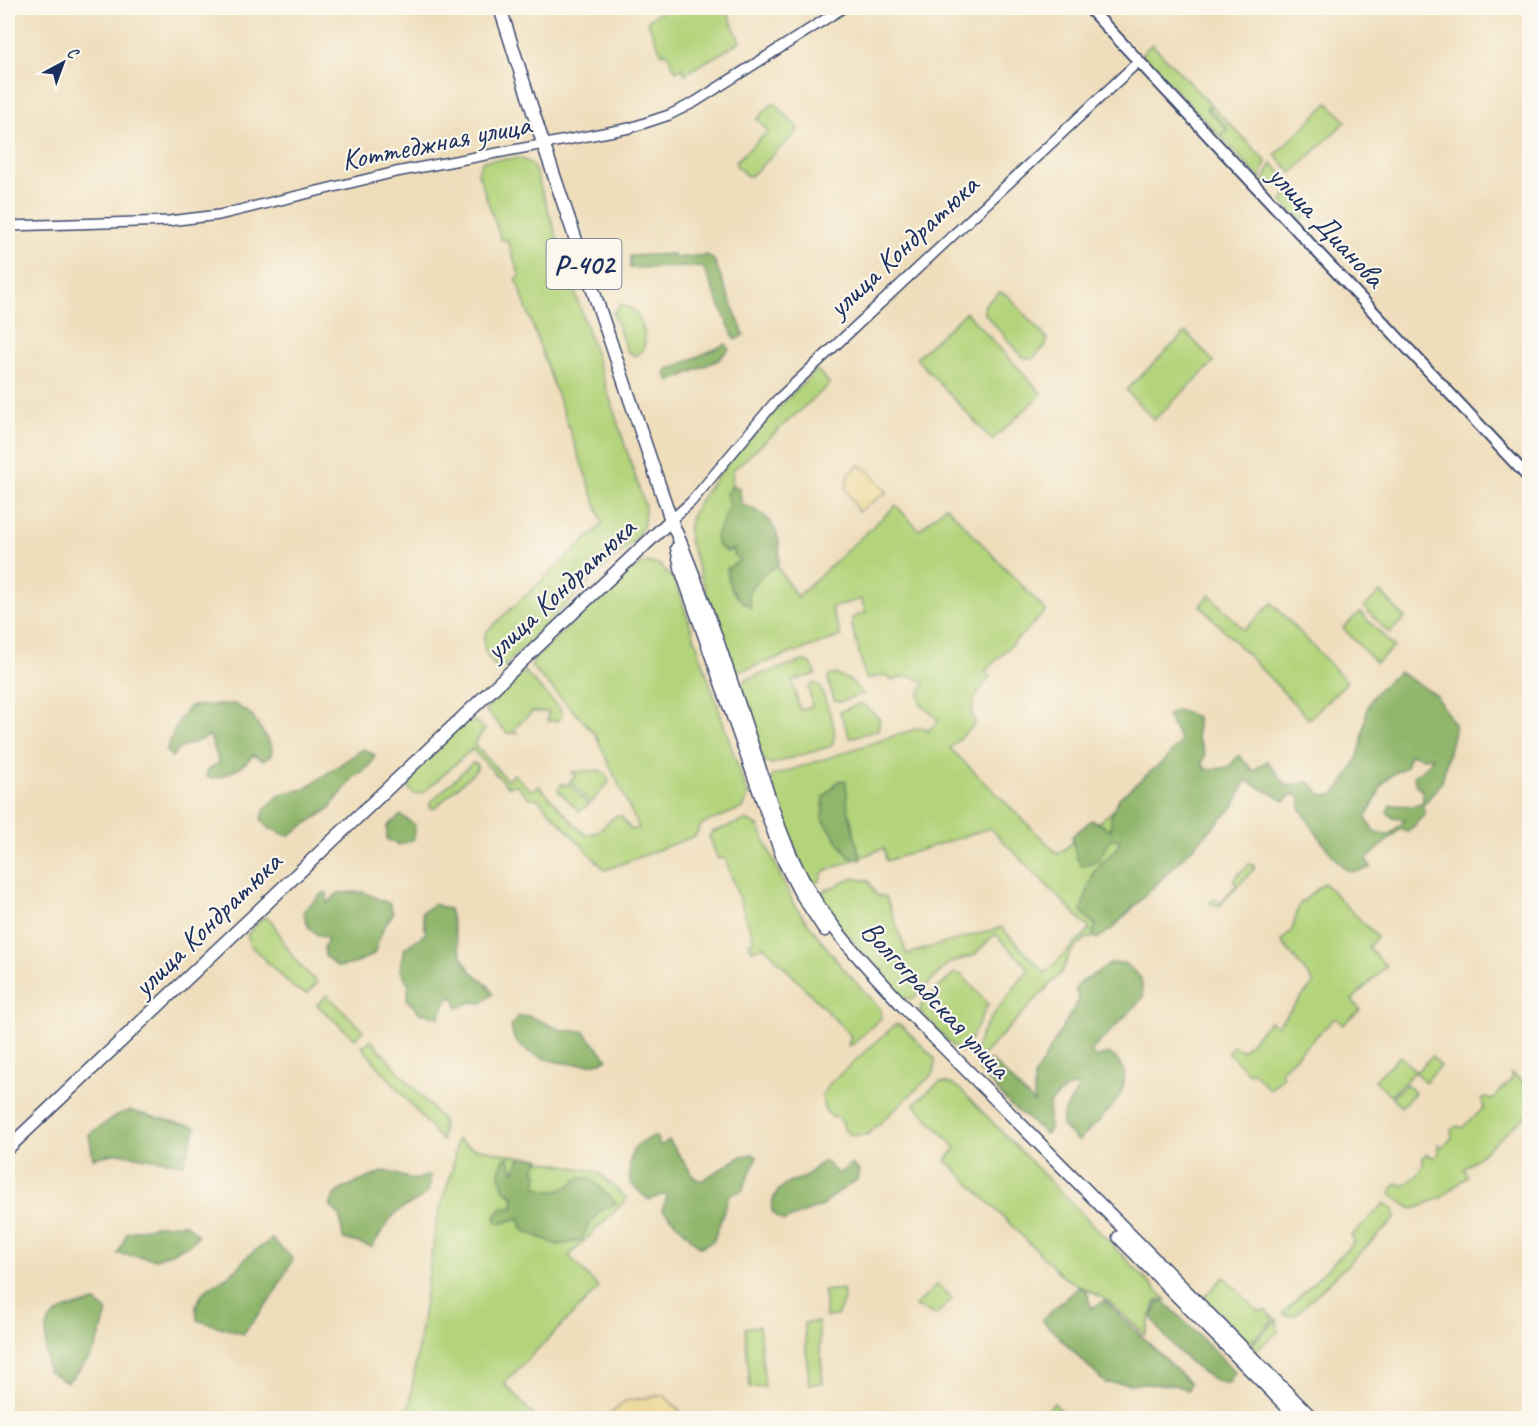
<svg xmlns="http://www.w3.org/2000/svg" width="1537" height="1426" font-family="Caveat,sans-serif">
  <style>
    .green { fill: #b4d47b; stroke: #68826c; stroke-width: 1.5 }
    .forest { fill: #8fb66b; stroke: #557264; stroke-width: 1.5; fill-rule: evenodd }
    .sand { fill: #eeda9e; stroke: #84847e; stroke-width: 1.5 }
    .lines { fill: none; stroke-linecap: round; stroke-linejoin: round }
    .tertiary-casing { stroke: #3b496c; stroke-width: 12 }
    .secondary-casing { stroke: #3b496c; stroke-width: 14 }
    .primary-casing { stroke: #3b496c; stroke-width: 15 }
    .tertiary { stroke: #fff; stroke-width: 9 }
    .secondary { stroke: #fff; stroke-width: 10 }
    .primary { stroke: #fff; stroke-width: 12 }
    .labels { text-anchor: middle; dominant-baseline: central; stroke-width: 4.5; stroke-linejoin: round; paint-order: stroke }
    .shield { fill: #fbf7ec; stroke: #5e6b89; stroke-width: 1.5 }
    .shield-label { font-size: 28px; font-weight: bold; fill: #1b2f5e }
    .street-label { font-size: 30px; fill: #1b2f5e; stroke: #fbf7ec }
  </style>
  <rect width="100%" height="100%" fill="#fbf7ec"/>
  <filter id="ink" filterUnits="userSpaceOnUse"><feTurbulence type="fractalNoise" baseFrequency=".0167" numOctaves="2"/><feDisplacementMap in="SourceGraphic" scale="12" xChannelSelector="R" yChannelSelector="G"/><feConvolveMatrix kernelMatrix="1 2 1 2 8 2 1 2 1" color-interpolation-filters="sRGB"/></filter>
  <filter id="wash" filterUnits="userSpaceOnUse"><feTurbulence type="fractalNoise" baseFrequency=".008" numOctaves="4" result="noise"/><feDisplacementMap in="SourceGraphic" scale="24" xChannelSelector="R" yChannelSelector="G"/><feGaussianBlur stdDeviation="1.35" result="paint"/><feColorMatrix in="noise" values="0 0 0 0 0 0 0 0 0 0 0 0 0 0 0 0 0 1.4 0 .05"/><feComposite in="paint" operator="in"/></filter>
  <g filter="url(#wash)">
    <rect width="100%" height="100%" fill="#efdebc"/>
    <g class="green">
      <polygon points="666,8 717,8 721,12 726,9 740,42 685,74 682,68 676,71 666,52 662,54 647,21"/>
      <polygon points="1152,44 1210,104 1206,108 1227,129 1220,136 1141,54"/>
      <polygon points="774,102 799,130 751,176 747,176 736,165 736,161 768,131 757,119"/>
      <polygon points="1328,103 1346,121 1292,173 1275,155"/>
      <polygon points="1211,105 1266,161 1260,179 1221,137 1228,129 1208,108"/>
      <path d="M520 158 530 163 535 170 645 506 644 524 636 539 580 590 504 667 494 665C485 655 480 643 487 631L603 524 516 279 520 276 507 240H501L478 173 482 161Z"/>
      <polygon points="1272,163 1286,178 1278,183 1265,185 1262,184"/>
      <polygon points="1287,190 1309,213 1301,222 1282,202"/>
      <polygon points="1000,292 1007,295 1047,339 1046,346 1032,359 1023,357 984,313 985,304"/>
      <path d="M620 305C639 306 647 331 644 348L636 356 627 351 613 313Z"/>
      <polygon points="966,312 1042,394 992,440 916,358"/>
      <polygon points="1186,332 1214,362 1154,420 1126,390"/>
      <path d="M817 370 830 384 733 470 731 496 797 597 896 505 919 530 946 506 1046 611 985 671 990 677C978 692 966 705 975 724L950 748 1058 854 1139 790 1106 926 1092 938H1086L1070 953 1062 972 983 1055 977 1056C970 1035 1017 987 1029 969L995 934 974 955 948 964 914 998 901 999 836 922 821 894 824 891 853 878 869 881 876 895 886 897 907 954 1001 927 1045 973 1090 929 990 828 886 861 884 848 823 872 820 881 812 884 808 881 770 783 772 776 921 727 928 731 939 720 921 704 919 694 925 684C914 674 905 676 891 680L885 675 866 679 852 626V618L866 612 861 599 831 608 841 636 744 670H737L730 665 690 543C689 538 688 531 689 525 693 492 790 396 817 370Z"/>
      <polygon points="646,562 660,565 676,583 748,796 743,808 702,824 695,836 605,870 537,798 529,798 517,785 507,786 472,749 423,793 414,794 409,789 408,777 465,721 476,721 485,729 474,744 507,780 514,774 532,791 539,786 585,835 598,832 615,816 621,816 631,830 639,828 595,734 531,666 535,658 631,570"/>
      <polygon points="1381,592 1405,618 1389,633 1364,607"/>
      <polygon points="1210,595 1244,630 1272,603 1347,682 1309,719 1200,605"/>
      <polygon points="1360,612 1394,647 1376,663 1343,628"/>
      <path d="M803 661 811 663 816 674 792 681 800 710 812 706 809 687 813 683 820 686C825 703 841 730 831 746L772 764 764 761 739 690 746 679Z"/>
      <polygon points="524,671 561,710 562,715 558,721 548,721 548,712 532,712 514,729 517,733 507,733 485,710"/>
      <polygon points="836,674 851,681 863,694 840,702 834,700 828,680 829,676"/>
      <polygon points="861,703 880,719 878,730 850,738 840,712"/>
      <polygon points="472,763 477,764 477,769 435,808 430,808 430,803"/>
      <polygon points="599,770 606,774 609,782 591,803 570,781 576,775 572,772"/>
      <polygon points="562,783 565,786 568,783 589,805 579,811 558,790"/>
      <polygon points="746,820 758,826 794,905 841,966 881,1010 881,1018 852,1045 848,1045 851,1036 764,946 752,950 749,943 754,940 725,858 718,859 709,836 712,832"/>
      <polygon points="1249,864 1254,865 1254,869 1218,907 1210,903 1214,899 1220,903 1237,884 1233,880"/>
      <polygon points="1324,883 1377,937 1368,947 1386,966 1352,1000 1360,1010 1343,1025 1335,1018 1281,1071 1283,1076 1270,1090 1252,1071 1249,1074 1228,1052 1234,1045 1242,1051 1270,1021 1277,1026 1314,983 1281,941 1292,930 1299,905"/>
      <polygon points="263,917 271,920 294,959 317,983 307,994 294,988 250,945 247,935"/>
      <polygon points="955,973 962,975 988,1004 966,1049 962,1052 957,1050 921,1013 920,1008 924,1001"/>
      <polygon points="327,995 363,1030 355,1039 317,1005"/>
      <polygon points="896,1024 902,1026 935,1059 934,1073 867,1135 851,1135 842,1127 844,1124 836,1116 833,1118 824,1109 822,1095 828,1085"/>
      <polygon points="371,1040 443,1121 442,1141 362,1047"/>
      <polygon points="1400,1056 1416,1072 1432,1056 1441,1066 1425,1082 1415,1072 1390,1096 1375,1080"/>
      <polygon points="1511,1074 1524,1082 1529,1100 1529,1113 1464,1169 1467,1176 1442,1197 1415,1209 1410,1208 1391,1195 1392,1188 1397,1183 1403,1186 1418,1175 1423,1165 1423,1157 1427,1154 1434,1158 1439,1153 1438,1144 1442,1147 1452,1138 1451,1130 1457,1126 1462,1128 1484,1108 1482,1101 1486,1097 1492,1099 1512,1079"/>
      <polygon points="941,1082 952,1084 961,1090 1166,1300 1156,1301 1145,1335 1107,1300 1063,1277 946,1160 956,1148 914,1104 935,1085"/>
      <polygon points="1406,1084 1415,1093 1401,1107 1392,1097"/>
      <polygon points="457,1139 470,1147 598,1172 627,1199 569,1256 599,1288 504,1383 536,1418 404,1418 410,1402 437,1219 452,1170"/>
      <polygon points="1385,1203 1394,1209 1395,1219 1295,1315 1288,1316 1283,1313 1354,1242 1351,1236"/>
      <polygon points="1224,1277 1258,1311 1266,1310 1274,1319 1249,1344 1203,1298"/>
      <polygon points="937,1284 952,1299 936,1315 915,1307"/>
      <polygon points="843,1289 844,1300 837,1316 826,1317 824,1291"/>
      <polygon points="1277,1319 1278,1332 1255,1351 1253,1343"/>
      <polygon points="818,1322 823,1383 809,1384 804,1323"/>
      <polygon points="759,1326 765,1387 750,1388 745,1328"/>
      <polygon points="1054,1403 1066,1416 1064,1418 1037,1418"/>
    </g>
    <g class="forest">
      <polygon points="673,254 674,258 707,255 714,260 744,335 735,340 703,267 630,268 630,256"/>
      <polygon points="726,344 729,349 718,360 669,382 665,371"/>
      <path d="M733 485 739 488 742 505C772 514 784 534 778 565L763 574 748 592 751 608C735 597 728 589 727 569L740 560 734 555V549L727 552 719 547 715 539 729 505 726 493Z"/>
      <path d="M1399 672 1436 695 1455 726 1442 782 1422 807 1426 813 1408 832 1400 829 1366 860 1371 867C1363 870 1355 874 1347 870 1332 860 1310 824 1300 808L1301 800 1297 795H1291L1285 801 1246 780 1235 805 1112 929 1097 939 1092 934 1096 926 1081 911 1094 871 1116 849 1120 840 1111 838 1099 860 1082 866 1076 857 1072 836 1092 820 1111 830V816L1119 798 1168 757 1181 741 1167 716 1177 710 1197 717V737L1205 754 1202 764 1207 770 1229 767 1239 755 1253 771 1267 761 1287 786 1309 782 1322 795H1334C1346 780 1358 763 1361 745 1369 703 1362 701 1399 672ZM1410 754 1423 758 1433 757 1427 766 1414 776 1416 785 1423 791V802L1413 806 1390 805 1387 812 1393 818 1405 820 1389 835 1375 833 1365 817C1385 792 1372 783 1406 767Z"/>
      <path d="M234 704 252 715 272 747 271 756 263 760 253 755C245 766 221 781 207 777V771L219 763 210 736 178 749 172 757 166 751 179 720 190 706Z"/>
      <polygon points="363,749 375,755 370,766 353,778 329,809 288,836 268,828 261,819 265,809 281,794 304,789"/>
      <polygon points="838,781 846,781 848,809 861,860 849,857 822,818 824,797"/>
      <polygon points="401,815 415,825 414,839 399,845 387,840 387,826"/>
      <path d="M363 892 390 904 393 914 384 926 374 954 354 964 338 967 325 956 324 947 328 938C312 935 305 927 304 910L323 893H327V904L338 893Z"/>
      <path d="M434 904 449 909C455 929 456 950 468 967 476 978 487 980 493 994L482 1003 470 1002 458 1008 454 997 446 1000 439 1017 420 1013 407 1000 409 985 400 969 405 948 426 933 422 912Z"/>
      <path d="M1112 963H1125L1141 978 1143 998 1091 1051 1095 1058 1109 1053C1150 1081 1099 1120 1078 1141L1062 1126C1061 1110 1074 1100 1079 1085L1067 1088 1049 1104V1131L1046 1134 1011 1106 980 1071 982 1062 992 1061 1034 1103V1077L1079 999 1075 989 1081 982Z"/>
      <path d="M529 1016 563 1031H583L608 1059C586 1071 530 1062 515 1040 513 1037 512 1030 511 1026L517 1017Z"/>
      <polygon points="130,1111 196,1127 183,1164 118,1153 93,1158 89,1134 119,1114"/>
      <path d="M656 1137 660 1146 669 1140 695 1178 701 1181 742 1156 753 1154 757 1157 742 1191 729 1195 714 1240 700 1247 662 1209 667 1198 665 1194 649 1200 630 1183C628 1160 629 1141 656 1137Z"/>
      <path d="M508 1157 514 1171 521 1157 540 1158 534 1170 538 1174 536 1187C555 1195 563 1191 579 1178H590L616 1203 600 1211 588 1226 581 1241 558 1245 523 1230 519 1218 503 1223H497L495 1217 502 1208H513L514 1196 504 1190 499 1172 504 1159Z"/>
      <path d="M825 1161 838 1174 852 1164 859 1171 857 1180 838 1192 824 1205 784 1221C762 1213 773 1192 789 1182 793 1180 798 1180 803 1178 811 1173 815 1165 825 1161Z"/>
      <path d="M385 1171 415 1180 430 1175C433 1204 409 1199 394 1215 385 1224 379 1237 372 1247L343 1239 340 1216 330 1205 335 1194 346 1187Z"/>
      <polygon points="186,1224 198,1235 191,1244 157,1259 118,1254 127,1233 158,1225"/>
      <polygon points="272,1239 293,1259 273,1296 243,1334 197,1320 196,1306 203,1292 231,1274 249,1255"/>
      <polygon points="1079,1286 1087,1291 1091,1308 1105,1301 1190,1383 1188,1390 1175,1385 1105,1383 1042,1320"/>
      <path d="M96 1302 107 1311C97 1350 95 1355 67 1382L47 1370C43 1317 44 1312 96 1302Z"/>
      <path d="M1158 1302H1165L1235 1372 1229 1383C1206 1384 1161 1337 1152 1317Z"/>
    </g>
    <g class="sand">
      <polygon points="859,465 868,470 887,492 858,512 846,489 848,475"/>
      <polygon points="664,1395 686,1418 606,1418 625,1401"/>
    </g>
  </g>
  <g filter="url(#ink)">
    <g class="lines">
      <defs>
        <g id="tertiary">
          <polyline points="8,226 169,221 219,215 396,172 630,128 669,115 695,102 843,8"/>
          <polyline points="671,520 691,502 775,402 1139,61"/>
        </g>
        <polyline id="secondary" points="1089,8 1530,479"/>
        <g id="primary">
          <path d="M500 8 544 146 671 520C702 592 726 665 750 739 766 786 779 837 803 880 829 929 869 968 905 1008L1312 1418"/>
          <polyline points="677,548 682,572 784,861 800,892 825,930"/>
          <polyline points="8,1148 671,520"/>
          <polyline points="1119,1237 1298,1418"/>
        </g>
      </defs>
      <use href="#tertiary" class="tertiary-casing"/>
      <use href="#secondary" class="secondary-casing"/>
      <use href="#primary" class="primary-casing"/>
      <use href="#tertiary" class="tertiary"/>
      <use href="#secondary" class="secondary"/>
      <use href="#primary" class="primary"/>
    </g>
  </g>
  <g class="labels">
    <rect class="shield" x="546.5" y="239" width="75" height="50" rx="4.5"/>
    <g class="shield-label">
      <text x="584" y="264">Р-402</text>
    </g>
    <g class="street-label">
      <text transform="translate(436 142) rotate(-11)">Коттеджная улица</text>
      <text transform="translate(1327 226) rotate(47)">улица Дианова</text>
      <text transform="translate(903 246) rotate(-43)">улица Кондратюка</text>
      <text transform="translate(560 589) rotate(-43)">улица Кондратюка</text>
      <text transform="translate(207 924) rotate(-44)">улица Кондратюка</text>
      <text transform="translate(936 999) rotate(47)">Волгоградская улица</text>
    </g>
  </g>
  <rect width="1537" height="1426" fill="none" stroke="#fbf7ec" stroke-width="30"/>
  <g transform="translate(63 63) rotate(41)" stroke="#fbf7ec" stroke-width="4.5" paint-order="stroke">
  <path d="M0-4.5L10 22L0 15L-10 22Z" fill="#1b2f5e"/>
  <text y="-9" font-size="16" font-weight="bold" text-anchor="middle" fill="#1b2f5e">С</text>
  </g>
</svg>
